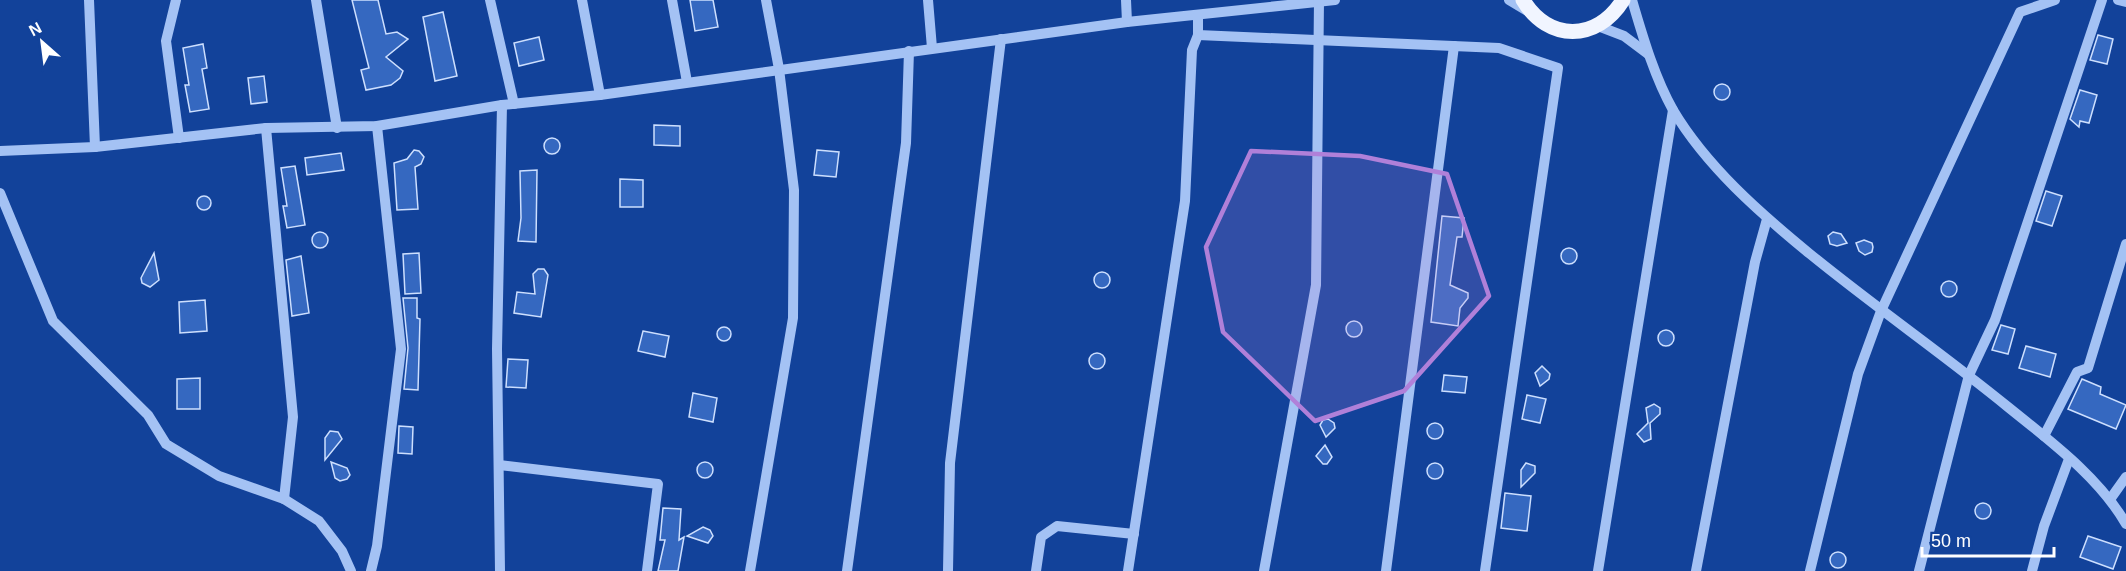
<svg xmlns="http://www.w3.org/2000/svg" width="2126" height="571" font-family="Arial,sans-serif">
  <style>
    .building { fill: #3568c0; stroke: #cddffe; stroke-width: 1.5 }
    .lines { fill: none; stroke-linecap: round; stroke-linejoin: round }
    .minor { stroke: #a4c2f4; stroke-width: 10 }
    .major { stroke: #f1f5ff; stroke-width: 15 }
    .marked { fill: #b080d9; fill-opacity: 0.2; stroke: #b080d9; stroke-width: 4.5; stroke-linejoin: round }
  </style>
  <rect width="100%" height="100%" fill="#12429a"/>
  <g class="building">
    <polygon points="352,0 378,0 386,34 397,32 408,39 386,57 403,71 400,78 391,85 366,90 361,70 369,68"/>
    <polygon points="690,0 713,0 718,27 695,31"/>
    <polygon points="443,12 457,76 435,81 423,17"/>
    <polygon points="2098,35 2113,39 2107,64 2090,60"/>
    <polygon points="539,37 544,60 519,66 514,43"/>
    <polygon points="203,44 207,68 202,69 209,109 190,112 185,85 189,85 183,48"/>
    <polygon points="264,76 267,102 251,104 248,78"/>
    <circle cx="1722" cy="92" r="8"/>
    <polygon points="2080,90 2097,95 2089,123 2080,121 2079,127 2070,119"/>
    <polygon points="654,125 680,126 680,146 654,145"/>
    <circle cx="552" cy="146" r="8"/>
    <polygon points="414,150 419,151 424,157 421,164 415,167 418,209 397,210 394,163 407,159"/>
    <polygon points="817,150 839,152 836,177 814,175"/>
    <polygon points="341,153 344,170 307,175 305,158"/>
    <polygon points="295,166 305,225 287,228 283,206 287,206 281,168"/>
    <polygon points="537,170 536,242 518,241 521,218 520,171"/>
    <polygon points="620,179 643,180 643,207 620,207"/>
    <polygon points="2046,191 2062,196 2052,226 2036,221"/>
    <circle cx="204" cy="203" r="7"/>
    <polygon points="1442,216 1464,218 1462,237 1457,237 1450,285 1468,293 1468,298 1460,308 1458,326 1431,322"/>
    <circle cx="320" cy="240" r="8"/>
    <polygon points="1833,232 1841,234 1847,243 1837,246 1830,244 1828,236"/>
    <polygon points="1864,240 1872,243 1873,247 1872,252 1865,255 1859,251 1856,243"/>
    <circle cx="1569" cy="256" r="8"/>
    <polygon points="154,253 159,280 150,287 142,283 141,278"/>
    <polygon points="419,253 421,293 405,294 403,254"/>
    <polygon points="301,256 309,313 292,316 286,260"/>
    <polygon points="538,269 544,269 548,275 541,317 514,313 517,292 535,294 533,274"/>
    <circle cx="1102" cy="280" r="8"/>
    <circle cx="1949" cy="289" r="8"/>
    <polygon points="403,298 417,298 417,318 420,319 418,390 404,389 408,348"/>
    <polygon points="205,300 207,331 180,333 179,302"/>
    <circle cx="1354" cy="329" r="8"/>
    <polygon points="2001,325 2015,329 2008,354 1992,350"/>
    <circle cx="724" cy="334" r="7"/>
    <circle cx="1666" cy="338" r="8"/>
    <polygon points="643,331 669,336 665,357 638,351"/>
    <polygon points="2026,346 2056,354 2050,377 2019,368"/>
    <circle cx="1097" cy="361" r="8"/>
    <polygon points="508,359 528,360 526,388 506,387"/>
    <polygon points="1542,366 1550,374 1549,379 1540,386 1535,373"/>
    <polygon points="1444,375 1467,377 1465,393 1442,391"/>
    <polygon points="200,378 200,409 177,409 177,379"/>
    <polygon points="2082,379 2101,387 2100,394 2126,405 2116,429 2068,409"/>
    <polygon points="693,393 717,398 713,422 689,417"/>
    <polygon points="1527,395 1546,399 1540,423 1522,419"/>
    <polygon points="1654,404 1660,408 1660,414 1650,423 1651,439 1644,442 1637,434 1648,423 1646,408"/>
    <polygon points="1328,419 1334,423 1335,428 1326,437 1320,425 1323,420"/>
    <circle cx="1435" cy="431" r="8"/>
    <polygon points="399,426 413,427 412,454 398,453"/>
    <polygon points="330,431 338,432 342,439 325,460 325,438"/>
    <polygon points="1325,445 1332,457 1327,464 1323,464 1316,456"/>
    <polygon points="331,462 347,468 350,475 347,479 340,481 335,478"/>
    <circle cx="705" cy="470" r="8"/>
    <polygon points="1526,463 1535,466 1535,473 1521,487 1521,470"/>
    <circle cx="1435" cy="471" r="8"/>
    <polygon points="1505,493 1531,496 1527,531 1501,528"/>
    <circle cx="1983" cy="511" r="8"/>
    <polygon points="663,508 681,509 679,540 684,537 678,571 658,571 665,540 660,540"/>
    <polygon points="703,527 710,530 713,536 708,543 687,536"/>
    <polygon points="2088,536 2121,547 2113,569 2080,557"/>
    <circle cx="1838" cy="560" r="8"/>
  </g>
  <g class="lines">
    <g class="minor">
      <polyline points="89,0 95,147"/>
      <polyline points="176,0 166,41 179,138"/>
      <polyline points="316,0 337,128"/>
      <polyline points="490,0 514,104"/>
      <polyline points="582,0 600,95"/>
      <polyline points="672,0 687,82"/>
      <polyline points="928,0 932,48"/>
      <polyline points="1126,0 1127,22"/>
      <polyline points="1509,0 1529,12"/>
      <path d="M1632 0C1643 37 1654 76 1673 110 1707 167 1760 213 1810 254 1875 307 1943 354 2008 407 2050 441 2099 477 2126 524"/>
      <polyline points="2118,0 2126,2"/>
      <polyline points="1598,26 1624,36 1648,54"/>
      <polyline points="1198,35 1499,48 1558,68 1485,571"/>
      <polyline points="266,128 293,417 284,499"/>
      <polyline points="0,151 95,147 266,128 377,126 502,105 600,95 1127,22 1335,0"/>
      <polyline points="0,193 53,321 148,415 166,444 219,476 284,499 319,521 342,551 351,571"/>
      <polyline points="2044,436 2077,372 2088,368 2126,244"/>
      <polyline points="499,465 658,484 647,571"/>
      <polyline points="2111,498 2126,477"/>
      <polyline points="371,571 377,546 401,349 377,126"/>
      <polyline points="500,571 497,349 502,105"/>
      <polyline points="750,571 793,318 794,190 779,69 766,0"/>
      <polyline points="847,571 906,143 909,51"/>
      <polyline points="948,571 950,463 1001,39"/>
      <polyline points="1036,571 1041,537 1057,526 1134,534"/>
      <polyline points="1128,571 1185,201 1192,50 1198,35 1198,15"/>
      <polyline points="1264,571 1316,285 1319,0"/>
      <polyline points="1386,571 1454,46"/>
      <polyline points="1598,571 1673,110"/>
      <polyline points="1696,571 1755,262 1767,219"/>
      <polyline points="1810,571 1858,374 1881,311 2020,12 2055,0"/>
      <polyline points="1919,571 1969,375 1995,320 2102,0"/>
      <polyline points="2032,571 2044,526 2069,459"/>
    </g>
    <path class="major" d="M1523 0C1548 42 1597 42 1623 0"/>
  </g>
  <path class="marked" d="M1251 151 1360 156 1447 174 1489 296 1404 391 1315 421 1223 332 1206 247Z"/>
  <g transform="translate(42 42) rotate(332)" stroke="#12429a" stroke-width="4.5" paint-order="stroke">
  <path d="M0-4.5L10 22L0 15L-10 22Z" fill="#ffffff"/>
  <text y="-9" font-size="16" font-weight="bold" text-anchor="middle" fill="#ffffff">N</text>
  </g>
  <path d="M1922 547v9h132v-9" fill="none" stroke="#ffffff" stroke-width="3"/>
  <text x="1931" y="547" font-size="18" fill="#ffffff" stroke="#12429a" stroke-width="4.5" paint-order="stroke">50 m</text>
</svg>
